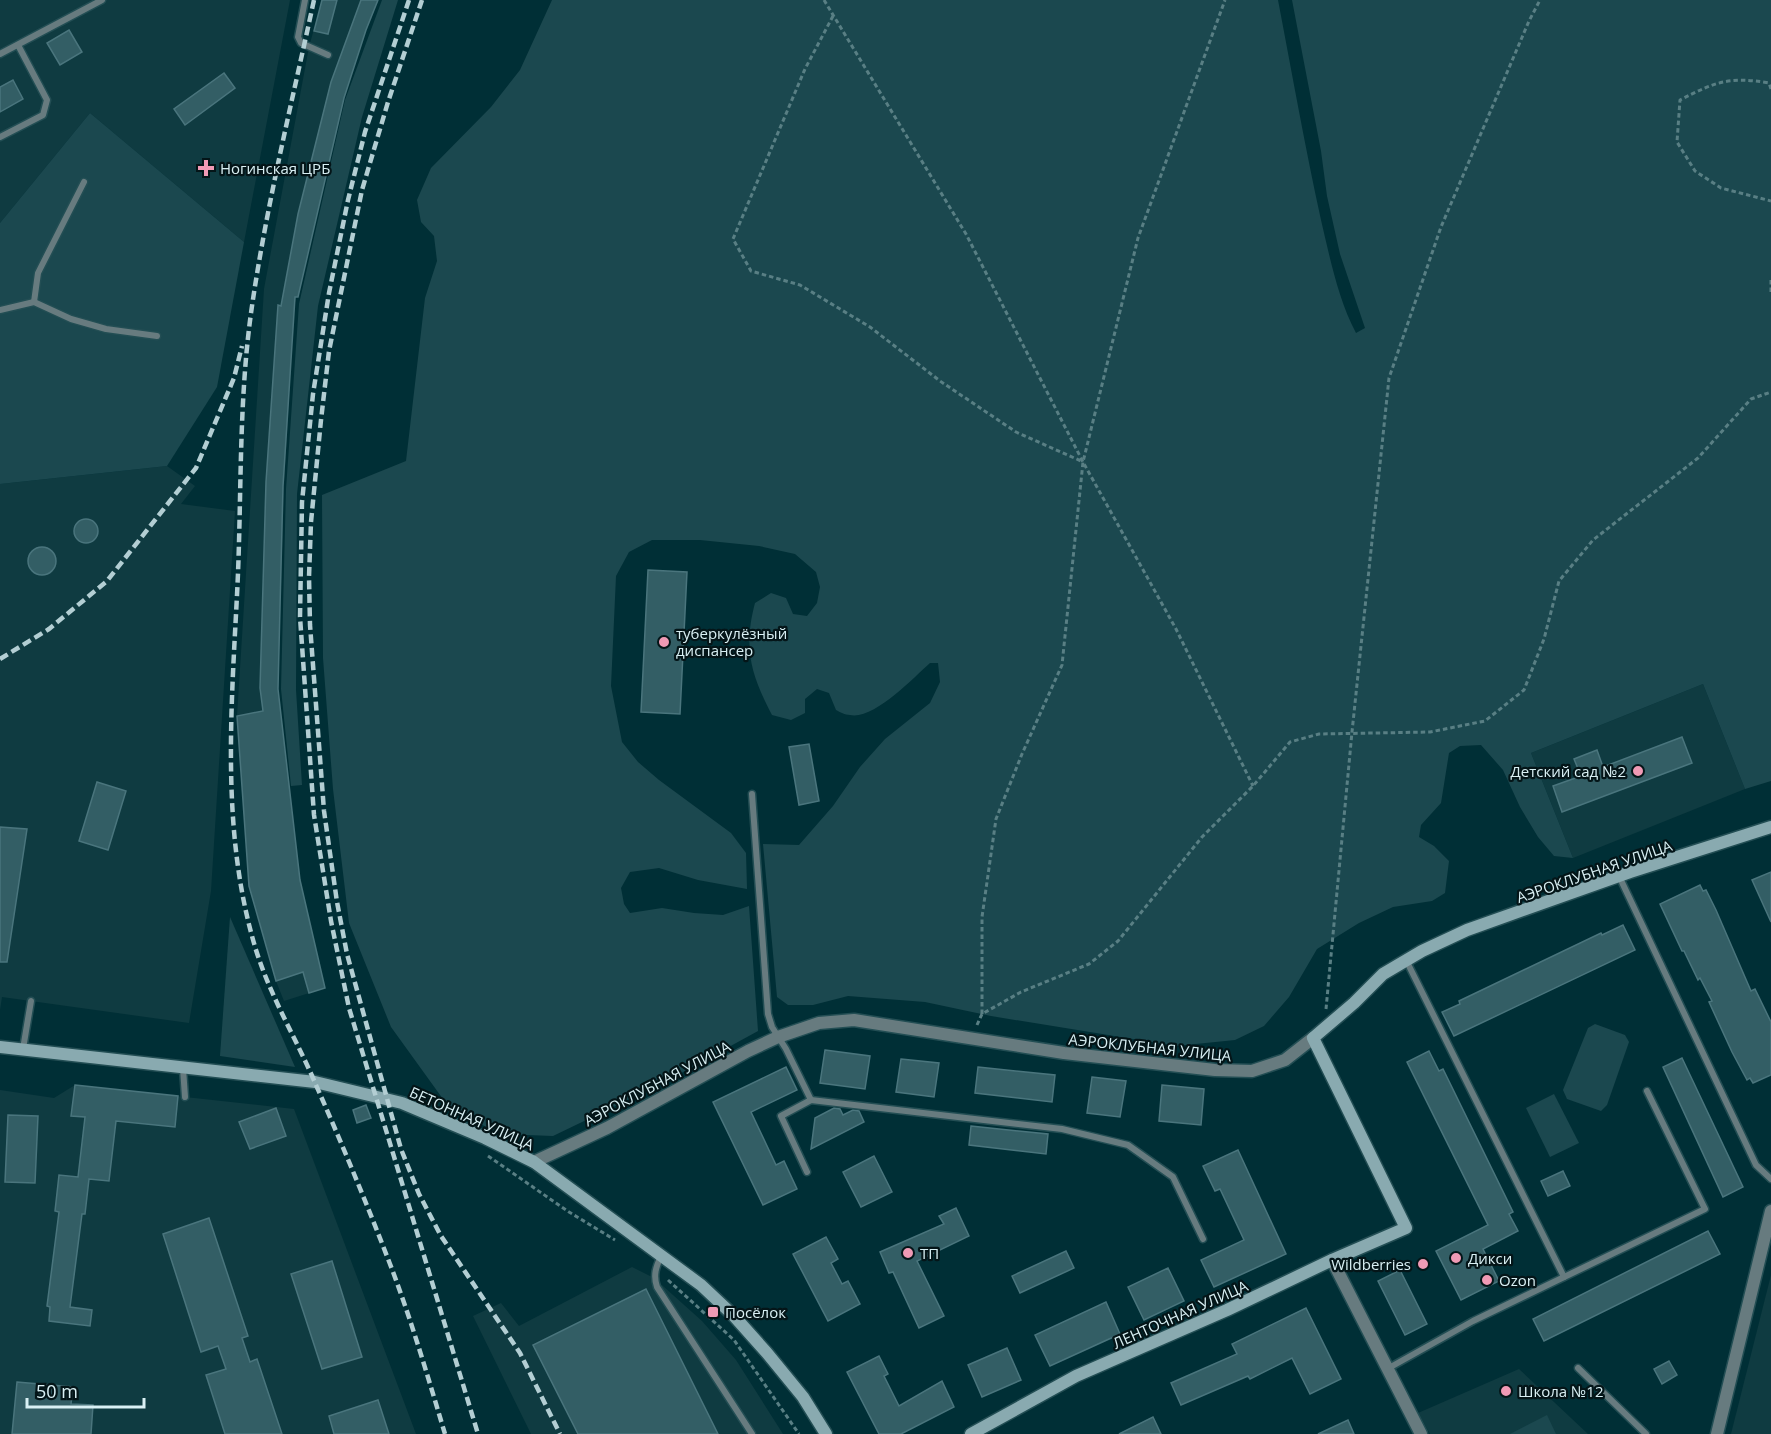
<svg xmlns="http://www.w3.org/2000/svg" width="1771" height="1434" font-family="'Open Sans',sans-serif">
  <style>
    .built { fill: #0f3b41 }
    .green { fill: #1b484f }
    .building { fill: #335e65; stroke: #4a757d; stroke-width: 1.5 }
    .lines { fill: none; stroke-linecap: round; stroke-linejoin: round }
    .lane-casing { stroke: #234e54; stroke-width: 9 }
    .street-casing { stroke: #234e54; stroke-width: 15 }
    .secondary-casing { stroke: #234e54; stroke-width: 15 }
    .path { stroke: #597f84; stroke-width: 3; stroke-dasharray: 4.5 3; stroke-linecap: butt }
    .lane { stroke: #677b7f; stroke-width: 6 }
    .street { stroke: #677b7f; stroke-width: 12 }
    .secondary { stroke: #89aab0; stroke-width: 12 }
    .rail { stroke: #b3ced3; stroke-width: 4.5; stroke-dasharray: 9 4.5; stroke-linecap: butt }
    .poi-dot { fill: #f09ab5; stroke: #041518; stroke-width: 2 }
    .labels { text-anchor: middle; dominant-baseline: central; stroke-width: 4.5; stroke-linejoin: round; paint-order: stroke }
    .poi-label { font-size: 15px; fill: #d9f0f4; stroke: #041518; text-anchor: start }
    .street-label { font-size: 15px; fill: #d9f0f4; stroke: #041518 }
  </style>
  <rect width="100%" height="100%" fill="#002f36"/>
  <g class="built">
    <polygon points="0,0 290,0 244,242 90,113 0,223"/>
    <polygon points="322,0 378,0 366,30 344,98 294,307 284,486 278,689 300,880 325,988 284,1001 276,981 249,886 237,716 264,289 309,47"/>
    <polygon points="167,466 195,486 181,504 235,511 211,891 189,1023 2,997 0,1010 0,484"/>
    <polygon points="1703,684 1745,789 1573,858 1531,753"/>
    <polygon points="75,1085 294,1109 416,1434 0,1434 0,1090 54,1098"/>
    <polygon points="632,1267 654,1278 702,1321 736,1360 783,1434 531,1434 473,1316 501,1303 519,1326"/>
    <polygon points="1771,1275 1771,1434 1731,1434"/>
    <polygon points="1519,1369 1588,1434 1430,1434 1418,1413"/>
  </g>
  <g class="green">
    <polygon points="382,0 398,0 362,117 318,306 297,494 296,690 302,785 291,786 281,689 286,489 299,304 345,100"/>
    <path d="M552 0H1278C1292 73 1305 147 1321 220 1330 258 1338 299 1356 333L1365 328 1340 254 1327 196 1321 151 1292 0H1771V781L1745 789 1703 684 1531 753 1573 858 1554 856 1538 837 1520 807 1503 770 1481 745 1460 746 1449 753 1441 803 1421 825 1419 837 1434 846 1449 861 1445 893 1432 901 1393 907 1359 923 1317 949 1289 997 1264 1026 1235 1040 1176 1046 991 1016 925 1002 848 996 813 1005H788L777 997 763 844 799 845 833 806 860 767 885 739 930 703 940 682 938 663H930C913 678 874 720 850 715 845 715 840 712 836 710L829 693 817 689 805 699V713L791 720 772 715C751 675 743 648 755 603L771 593 786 598 793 614 807 616 817 603 820 587 816 572 795 554 759 546 700 540H652L629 552 616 576 611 686 622 742 638 762 659 780 731 833 746 853 747 889 698 880 659 868 630 872 621 888 624 904 630 913 662 908 694 913 723 915 749 906 758 1031 663 1083 553 1136 499 1134 448 1106 391 1027 349 923 333 789 323 658 322 495 406 461 425 298 437 261 434 236 421 222 417 200 431 168 491 107 520 70Z"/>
    <polygon points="90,113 244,242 217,387 167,466 0,484 0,223"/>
    <polygon points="230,917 295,1067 220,1056"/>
    <polygon points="1595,1024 1625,1035 1629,1042 1607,1105 1601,1111 1567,1099 1563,1090 1588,1028"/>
    <polygon points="1554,1094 1579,1143 1550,1157 1526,1108"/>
    <polygon points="1547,1415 1556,1434 1510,1434"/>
  </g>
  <g class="building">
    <polygon points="322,0 337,0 328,34 314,31"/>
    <polygon points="361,0 378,0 366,30 344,98 298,297 295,297 283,486 278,689 300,880 325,988 309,993 303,972 276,981 249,886 237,716 263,711 260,688 266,482 278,305 281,306 298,214 331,82"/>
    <polygon points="69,30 82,52 60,65 47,43"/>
    <polygon points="224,73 235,88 185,125 174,109"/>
    <polygon points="13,80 23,99 0,112 0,87"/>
    <circle cx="86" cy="531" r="12"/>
    <circle cx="42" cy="561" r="14"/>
    <polygon points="648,570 687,572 680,714 641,712"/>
    <polygon points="1682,737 1692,763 1562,812 1553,786 1581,776 1574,759 1597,750 1603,767"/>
    <polygon points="809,744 819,801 799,805 789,747"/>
    <polygon points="97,782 126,791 108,850 79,841"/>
    <polygon points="0,827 27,829 7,962 0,962"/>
    <polygon points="1771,872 1771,922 1752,880"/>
    <polygon points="1700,885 1703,891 1706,890 1716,910 1751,991 1755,989 1771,1022 1771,1075 1753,1083 1750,1078 1747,1080 1732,1052 1709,1002 1712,1001 1700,978 1698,980 1684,951 1682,951 1660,904"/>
    <polygon points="1623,925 1635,950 1454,1036 1442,1012 1460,1004 1459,1001 1601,933 1602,935"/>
    <polygon points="825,1050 870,1056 865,1089 820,1083"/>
    <polygon points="1429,1051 1439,1071 1443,1069 1513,1212 1509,1214 1518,1231 1483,1249 1499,1281 1461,1300 1436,1251 1488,1225 1407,1062"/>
    <polygon points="1682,1058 1743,1187 1723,1197 1663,1067"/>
    <polygon points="901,1059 939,1063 934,1097 896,1092"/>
    <polygon points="786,1067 797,1090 751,1112 776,1165 784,1161 797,1189 763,1205 713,1102"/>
    <polygon points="978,1067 1055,1075 1052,1102 975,1093"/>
    <polygon points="1092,1077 1126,1081 1120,1117 1087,1113"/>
    <polygon points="75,1085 178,1096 175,1127 116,1121 109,1181 89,1179 85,1214 82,1214 70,1307 92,1310 90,1326 49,1321 50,1307 47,1306 59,1212 55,1211 59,1175 78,1177 85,1117 71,1116"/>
    <polygon points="1162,1085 1204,1089 1201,1125 1159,1121"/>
    <polygon points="366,1105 371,1118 357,1123 353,1110"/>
    <polygon points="276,1108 286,1136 250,1149 239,1122"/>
    <polygon points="834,1108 840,1109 843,1115 853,1110 859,1111 864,1122 811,1149 815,1118"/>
    <polygon points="8,1115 38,1116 35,1183 5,1182"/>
    <polygon points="971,1126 1048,1134 1046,1154 969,1145"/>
    <polygon points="1238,1150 1286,1254 1214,1287 1201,1260 1244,1240 1220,1189 1215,1191 1203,1166"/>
    <polygon points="874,1156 892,1192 861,1207 843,1172"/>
    <polygon points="1563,1171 1570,1186 1548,1196 1541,1181"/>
    <polygon points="956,1208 969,1236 917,1261 944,1316 919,1328 893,1272 889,1273 880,1252 944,1224 939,1216"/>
    <polygon points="209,1218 248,1336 242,1338 250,1362 257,1359 282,1434 225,1434 206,1375 226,1369 218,1346 201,1352 163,1234"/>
    <polygon points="1708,1231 1720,1254 1544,1341 1533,1319"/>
    <polygon points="826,1237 838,1259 831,1263 842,1284 848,1281 860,1304 828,1321 793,1254"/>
    <polygon points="1066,1251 1074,1268 1020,1293 1012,1276"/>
    <polygon points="332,1261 362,1357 322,1369 291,1274"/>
    <polygon points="1168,1268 1184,1301 1144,1320 1128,1287"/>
    <polygon points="1400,1270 1427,1324 1405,1335 1378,1281"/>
    <polygon points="646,1289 718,1434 578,1434 533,1345"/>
    <polygon points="1106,1302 1120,1334 1050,1366 1035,1335"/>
    <polygon points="1306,1308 1341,1379 1310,1394 1292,1358 1250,1379 1248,1376 1181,1405 1171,1383 1237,1354 1232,1344"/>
    <polygon points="1007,1348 1021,1380 982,1397 968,1365"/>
    <polygon points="879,1356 888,1374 884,1376 899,1406 942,1381 954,1407 901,1434 879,1434 847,1372"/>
    <polygon points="1669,1361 1677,1375 1662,1384 1654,1369"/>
    <polygon points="17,1382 73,1387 71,1404 93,1405 91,1434 12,1434"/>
    <polygon points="378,1400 389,1434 334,1434 329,1416"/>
    <polygon points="1153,1417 1161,1434 1119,1434"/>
    <polygon points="1348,1420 1354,1434 1318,1434"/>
  </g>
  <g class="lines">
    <defs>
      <g id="lane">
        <polyline points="305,0 298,37 301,43 328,55"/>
        <polyline points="0,54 102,0"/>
        <polyline points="0,137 43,115 47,100 18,45"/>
        <polyline points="34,302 38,273 84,182"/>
        <polyline points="0,310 34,302 71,319 106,329 157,336"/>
        <polyline points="752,794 768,1014 772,1027 786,1049 811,1100 781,1116 807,1172"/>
        <polyline points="1619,876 1756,1165 1771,1179"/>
        <polyline points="1406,960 1564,1277"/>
        <polyline points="23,1049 31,1001"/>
        <polyline points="183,1068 185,1097"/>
        <polyline points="811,1100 1062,1129 1128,1145 1173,1177 1203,1239"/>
        <path d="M661 1256C656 1267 653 1275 657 1287L752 1434"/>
        <polyline points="1578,1368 1646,1434"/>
        <polyline points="1387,1369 1473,1321 1705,1209 1647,1091"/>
      </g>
      <g id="street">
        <polyline points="534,1162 607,1128 748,1051 778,1037 819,1023 854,1020 1064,1053 1215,1070 1252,1071 1285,1060 1313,1038"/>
        <polyline points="1332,1260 1421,1434"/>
        <polyline points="1717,1434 1771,1211"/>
      </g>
      <g id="secondary">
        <polyline points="0,1047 315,1082 402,1103 485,1138 534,1162 701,1285 734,1316 767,1353 803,1397 826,1434"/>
        <polyline points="971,1434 1076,1376 1227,1310 1332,1260 1406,1228 1313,1038 1354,1003 1383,974 1422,951 1467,930 1630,872 1771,827"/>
      </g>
    </defs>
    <use href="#lane" class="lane-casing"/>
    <use href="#street" class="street-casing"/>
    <use href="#secondary" class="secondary-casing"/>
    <g class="path">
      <polyline points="824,0 966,234 1083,462 1176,629 1253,786"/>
      <polyline points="833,16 805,69 733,239 751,271 800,285 870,327 940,381 1016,432 1081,461"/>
      <path d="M1771 89 1769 83C1729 76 1715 82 1680 100L1677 142 1695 171 1721 188 1771 201"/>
      <polyline points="1771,280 1771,292"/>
      <polyline points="1326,1009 1352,732 1389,378 1441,227 1529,21 1540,0"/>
      <polyline points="982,1014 982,917 996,819 1022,754 1062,665 1083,462 1138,238 1225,0"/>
      <polyline points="977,1025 982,1014 1021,992 1089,964 1118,941 1202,837 1253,786 1290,742 1319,734 1430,732 1485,721 1524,690 1544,639 1559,581 1593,540 1698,458 1751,399 1771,392"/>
      <polyline points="488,1156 569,1212 615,1240"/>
      <polyline points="668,1280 734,1340 799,1434"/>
    </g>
    <use href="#lane" class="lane"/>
    <use href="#street" class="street"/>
    <use href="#secondary" class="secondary"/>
    <g class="rail">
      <path d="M314 0C292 102 267 203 252 306 238 402 242 499 237 595 231 713 221 835 256 950 271 998 297 1040 316 1085 342 1144 367 1204 390 1264 411 1319 428 1377 445 1434"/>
      <polyline points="409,0 365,132 348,200 329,293 313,394 302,502 300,617 314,815 331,921 349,1008 478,1434"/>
      <polyline points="422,0 388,102 362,190 329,351 321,420 311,522 309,577 310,625 324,811 337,902 347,954 401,1149 419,1194 441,1236 520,1353 560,1434"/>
      <polyline points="0,659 49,629 107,581 196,468 234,378 242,346"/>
    </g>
  </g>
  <g class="poi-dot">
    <path d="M203 159h6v6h6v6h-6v6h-6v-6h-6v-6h6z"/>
    <circle cx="664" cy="642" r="6"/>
    <circle cx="1638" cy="771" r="6"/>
    <circle cx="908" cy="1253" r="6"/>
    <circle cx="1456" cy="1258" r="6"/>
    <circle cx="1423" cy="1264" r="6"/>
    <circle cx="1487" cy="1280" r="6"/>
    <rect x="707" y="1306" width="12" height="12" rx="3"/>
    <circle cx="1506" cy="1391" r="6"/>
  </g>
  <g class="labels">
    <g class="poi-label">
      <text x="220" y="168">Ногинская ЦРБ</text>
      <text x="676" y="633">туберкулёзный<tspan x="676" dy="17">диспансер</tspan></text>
      <text x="1626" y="771" text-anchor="end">Детский сад №2</text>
      <text x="920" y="1253">ТП</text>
      <text x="1468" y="1258">Дикси</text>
      <text x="1411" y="1264" text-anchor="end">Wildberries</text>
      <text x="1499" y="1280">Ozon</text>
      <text x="725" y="1312">Посёлок</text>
      <text x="1518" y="1391">Школа №12</text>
    </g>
    <g class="street-label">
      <text transform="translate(1594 871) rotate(-19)">АЭРОКЛУБНАЯ УЛИЦА</text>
      <text transform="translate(1150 1047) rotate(6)">АЭРОКЛУБНАЯ УЛИЦА</text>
      <text transform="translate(657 1083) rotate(-28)">АЭРОКЛУБНАЯ УЛИЦА</text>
      <text transform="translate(472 1118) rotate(24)">БЕТОННАЯ УЛИЦА</text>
      <text transform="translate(1180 1314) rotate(-24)">ЛЕНТОЧНАЯ УЛИЦА</text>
    </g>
  </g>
  <path d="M27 1398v9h117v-9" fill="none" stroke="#d9f0f4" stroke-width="3"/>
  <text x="36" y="1398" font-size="18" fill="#d9f0f4" stroke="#041518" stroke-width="4.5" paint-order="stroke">50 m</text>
</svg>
